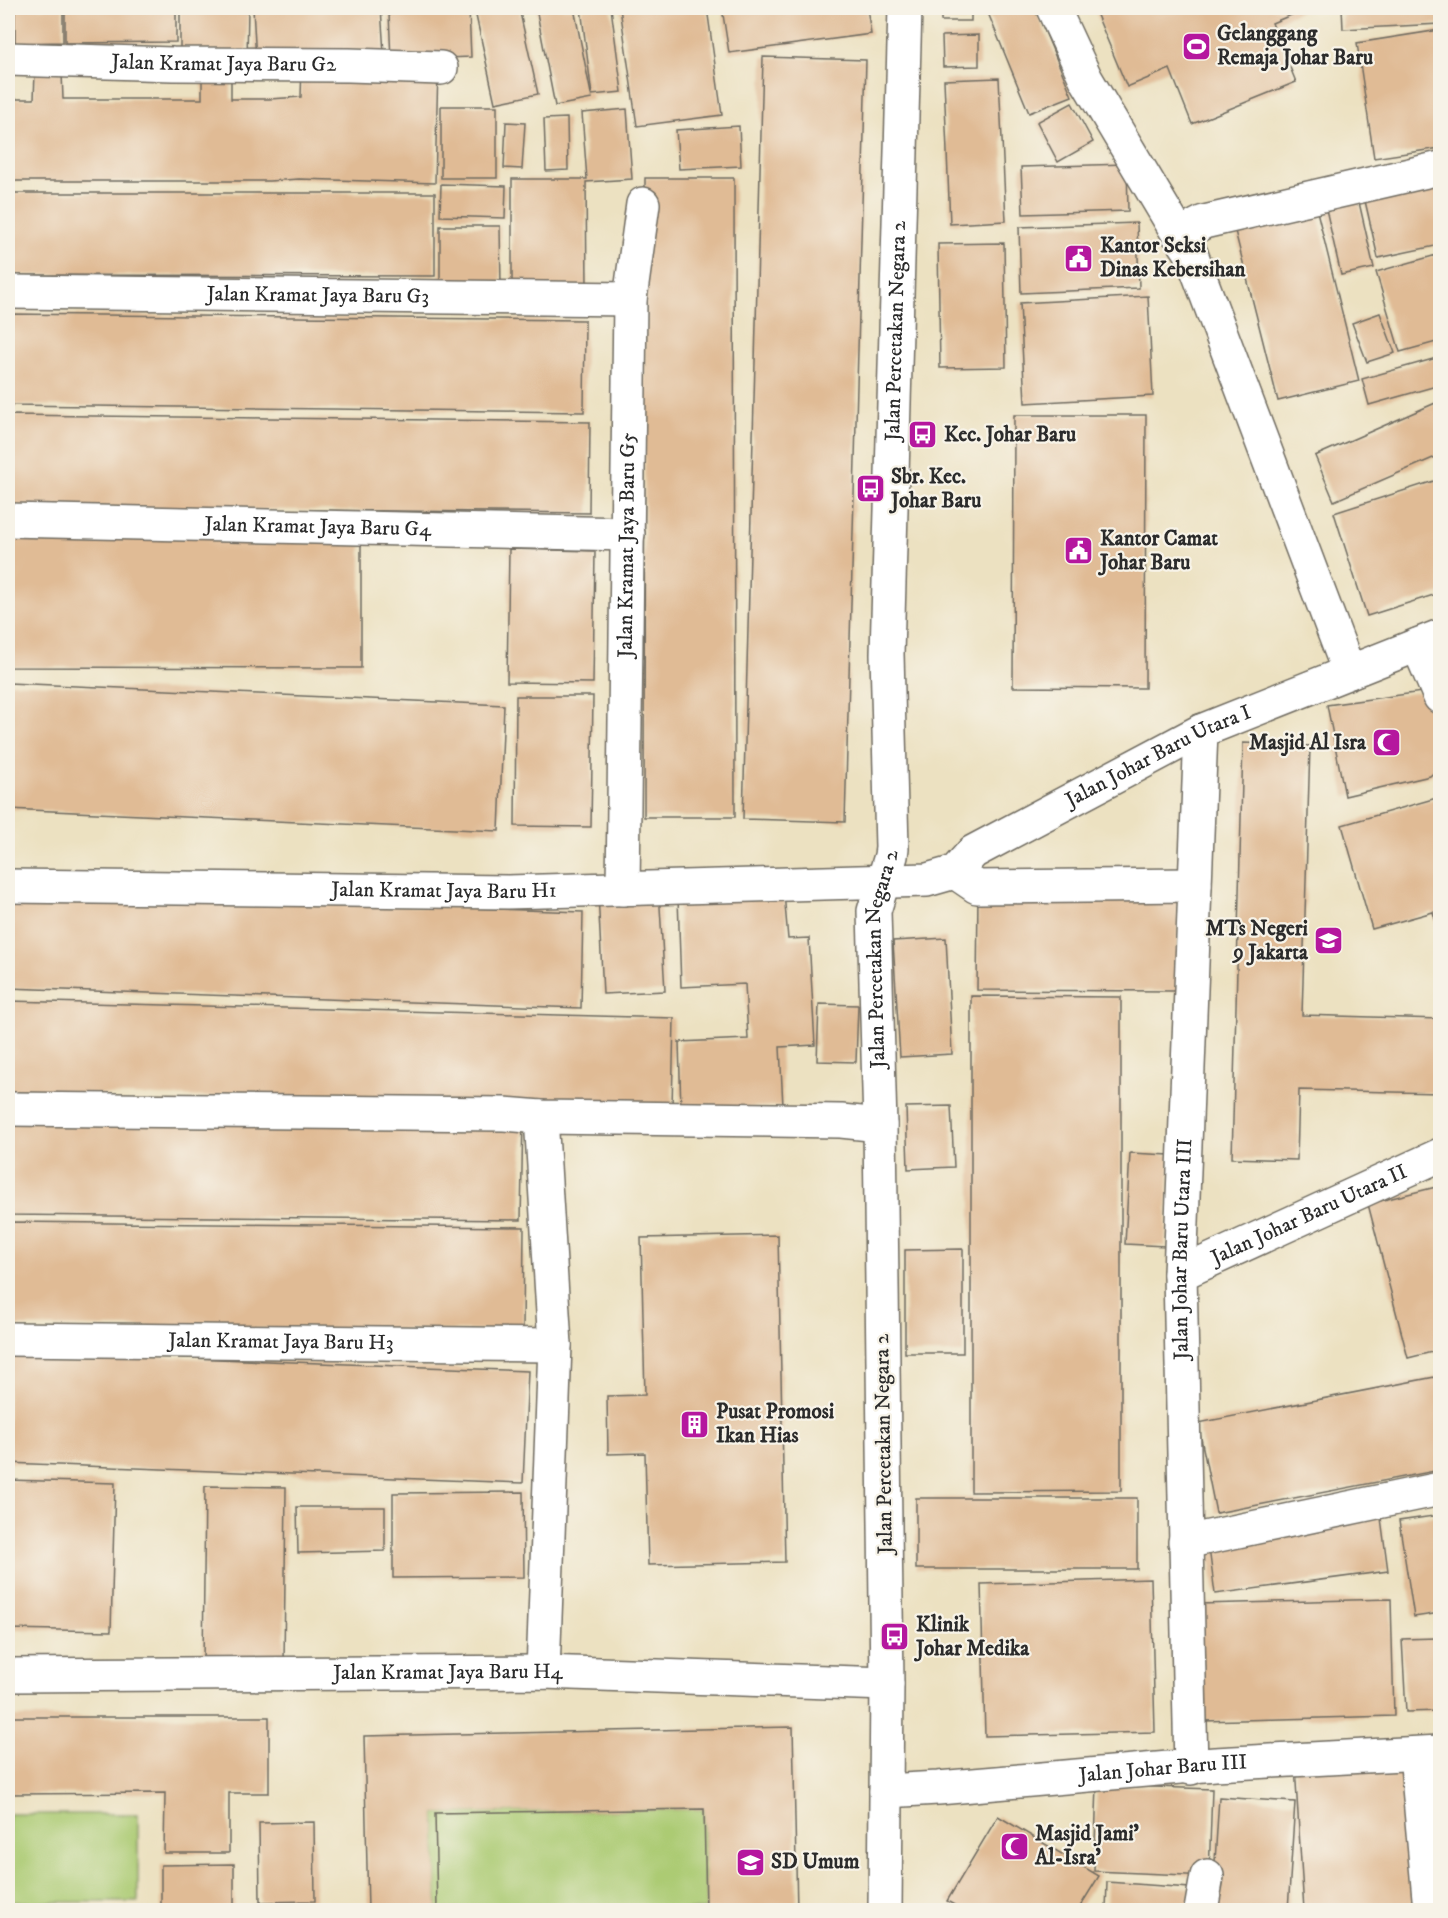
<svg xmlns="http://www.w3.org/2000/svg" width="1448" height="1918" font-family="'IM FELL DW Pica',serif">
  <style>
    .green { fill: #accb73; stroke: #6c7b4f; stroke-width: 1.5 }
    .building { fill: #e0bb95 }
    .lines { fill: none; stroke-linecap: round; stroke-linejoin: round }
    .minor-casing { stroke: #6f6b60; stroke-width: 36 }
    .tertiary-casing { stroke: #6f6b60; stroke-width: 36 }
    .minor { stroke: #fff; stroke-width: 33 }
    .tertiary { stroke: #fff; stroke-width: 33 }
    .labels { text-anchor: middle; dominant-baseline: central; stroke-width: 4.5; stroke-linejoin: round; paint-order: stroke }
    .poi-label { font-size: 21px; font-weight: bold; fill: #2b2b2b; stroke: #f7f3e8; text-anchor: start }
    .street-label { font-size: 21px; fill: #2b2b2b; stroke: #f7f3e8 }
  </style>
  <rect width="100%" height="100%" fill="#f7f3e8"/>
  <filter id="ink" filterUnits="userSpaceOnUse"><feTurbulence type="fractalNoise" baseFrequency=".0167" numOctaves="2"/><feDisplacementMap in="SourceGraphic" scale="12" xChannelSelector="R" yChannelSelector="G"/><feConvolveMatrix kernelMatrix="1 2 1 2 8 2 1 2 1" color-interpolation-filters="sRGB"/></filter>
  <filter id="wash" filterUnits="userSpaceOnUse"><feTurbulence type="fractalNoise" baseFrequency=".008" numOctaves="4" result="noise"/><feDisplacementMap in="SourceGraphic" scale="24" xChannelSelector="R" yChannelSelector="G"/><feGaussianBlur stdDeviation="1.35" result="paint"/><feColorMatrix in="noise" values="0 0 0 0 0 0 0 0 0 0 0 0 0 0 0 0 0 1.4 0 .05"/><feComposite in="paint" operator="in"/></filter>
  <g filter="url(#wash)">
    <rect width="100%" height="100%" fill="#ece1c1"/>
    <g class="green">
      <polygon points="704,1809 706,1910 437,1910 435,1813"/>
      <rect x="8" y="1814" width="130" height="88"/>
    </g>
    <g id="blocks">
      <g class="building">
        <polygon points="15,8 63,8 63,42 15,43"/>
        <polygon points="65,8 176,8 176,42 65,43"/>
        <polygon points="180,8 248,8 247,59 180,59"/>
        <polygon points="253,8 381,8 384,53 256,61"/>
        <polygon points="490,8 519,8 538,94 495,103 475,11"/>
        <polygon points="536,8 574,8 592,99 555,106"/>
        <polygon points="581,8 611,8 622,92 592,95"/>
        <polygon points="620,8 707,8 722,115 637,126"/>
        <polygon points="722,8 867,8 871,34 729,53"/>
        <rect x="941" y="8" width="30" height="13"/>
        <polygon points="986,8 1035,8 1072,96 1029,113"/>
        <polygon points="1094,8 1308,8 1272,23 1296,82 1192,124 1170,69 1127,87"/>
        <polygon points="1342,8 1440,8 1440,24 1343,29"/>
        <polygon points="469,10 471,57 391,60 389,13"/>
        <polygon points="1440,30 1440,148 1374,158 1357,43"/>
        <polygon points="979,35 979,66 943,67 942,36"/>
        <polygon points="763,57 866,60 845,822 743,819"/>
        <polygon points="302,65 438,69 435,183 299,179 269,181 8,181 8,99 34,99 35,73 62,73 63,99 202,99 202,77 231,77 231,99 269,99 301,97"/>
        <polygon points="999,78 1006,221 950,224 944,80"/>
        <polygon points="1072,103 1093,142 1058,162 1037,122"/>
        <rect x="441" y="106" width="56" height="72"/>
        <polygon points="627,109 632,179 586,182 587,287 512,288 512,179 587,179 582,113"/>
        <polygon points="567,118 568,170 546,171 544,119"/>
        <polygon points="506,122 525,123 522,169 504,168"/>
        <polygon points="739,126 741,166 679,169 676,130"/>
        <polygon points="1127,164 1128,211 1023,214 1021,167"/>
        <polygon points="1440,176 1440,245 1378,258 1363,192"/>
        <polygon points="645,178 734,178 735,817 644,817"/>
        <polygon points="441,184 506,186 505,218 440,216"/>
        <polygon points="1356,189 1374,268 1341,275 1323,196"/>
        <polygon points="8,193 435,193 435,276 8,275"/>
        <polygon points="1314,199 1359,381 1278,401 1232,219"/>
        <polygon points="1137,223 1139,288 1021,293 1019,227"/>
        <polygon points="440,226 500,226 501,286 440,287"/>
        <polygon points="1004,243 1006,367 940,368 938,244"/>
        <polygon points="1440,254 1440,341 1400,352 1376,272"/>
        <polygon points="1148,296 1153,396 1025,403 1020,303"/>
        <polygon points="1380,313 1395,353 1367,362 1352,323"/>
        <polygon points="8,314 585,320 584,412 8,405"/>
        <polygon points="1440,357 1440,385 1369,405 1362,379"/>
        <polygon points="1440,401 1440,455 1334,501 1315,456"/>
        <polygon points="8,415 590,422 589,513 8,507"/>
        <polygon points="1014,415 1146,415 1145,688 1013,687"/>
        <polygon points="1440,479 1440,593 1367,616 1334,513"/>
        <polygon points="8,532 361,533 361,668 8,667"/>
        <polygon points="509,549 595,551 593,683 507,682"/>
        <polygon points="8,683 504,705 499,831 8,809"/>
        <polygon points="1429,691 1440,718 1440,767 1430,776 1345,796 1327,705"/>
        <polygon points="516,696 593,696 591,827 515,826"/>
        <polygon points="1243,743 1310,746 1302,1015 1440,1019 1440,1093 1299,1090 1297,1160 1232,1158"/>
        <polygon points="1440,797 1440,935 1433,912 1372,929 1342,825"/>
        <polygon points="659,890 665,991 603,994 598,893"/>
        <polygon points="8,892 583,912 581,1008 8,988"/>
        <polygon points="978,892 1178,893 1178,991 977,990"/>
        <polygon points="784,893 788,939 809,938 815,1045 780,1047 783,1106 681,1110 679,1042 748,1039 745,984 681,987 678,898"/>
        <polygon points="946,938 952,1054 900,1057 893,941"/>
        <polygon points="971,996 1121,997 1121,1491 971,1492"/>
        <polygon points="8,1001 674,1018 672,1108 8,1092"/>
        <polygon points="819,1004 858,1005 856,1062 817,1061"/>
        <polygon points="951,1106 954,1167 908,1169 906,1107"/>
        <polygon points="8,1111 523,1116 521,1220 8,1215"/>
        <polygon points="1130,1153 1170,1155 1165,1246 1125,1244"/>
        <polygon points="1440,1186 1440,1350 1408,1358 1368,1204"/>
        <polygon points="8,1222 524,1227 523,1331 8,1326"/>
        <polygon points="778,1235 785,1562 648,1565 645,1453 608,1454 607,1396 645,1395 641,1238"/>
        <polygon points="963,1249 963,1353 905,1353 905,1250"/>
        <polygon points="8,1351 528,1371 523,1483 8,1463"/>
        <polygon points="1440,1376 1440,1470 1216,1513 1198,1423"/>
        <polygon points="8,1480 115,1483 111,1631 8,1629"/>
        <polygon points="205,1486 286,1487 284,1666 203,1665"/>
        <polygon points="523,1492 524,1577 393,1578 393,1493"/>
        <rect x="916" y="1498" width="221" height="71"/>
        <polygon points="297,1507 385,1507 385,1551 298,1553"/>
        <polygon points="1440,1515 1440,1613 1414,1617 1399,1521"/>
        <polygon points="1381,1518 1388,1571 1215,1594 1208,1540"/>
        <polygon points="1151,1579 1155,1732 985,1736 981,1584"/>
        <polygon points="1391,1599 1394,1716 1203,1721 1199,1604"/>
        <polygon points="1437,1638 1440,1638 1440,1711 1406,1712 1402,1639"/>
        <polygon points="8,1717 269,1717 269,1793 229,1793 229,1853 164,1853 165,1793 8,1794"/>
        <polygon points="793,1727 797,1910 706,1910 704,1809 435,1813 437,1910 368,1910 364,1736"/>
        <polygon points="1415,1758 1424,1904 1304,1910 1295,1766"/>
        <polygon points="1440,1758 1440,1903 1426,1759"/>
        <polygon points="1097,1785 1212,1789 1209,1876 1094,1871"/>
        <polygon points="1219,1797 1295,1802 1288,1910 1212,1910"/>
        <polygon points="998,1816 1099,1876 1078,1910 963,1910 947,1901"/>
        <polygon points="314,1822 315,1901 260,1902 259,1823"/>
        <polygon points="234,1864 234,1910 161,1910 161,1865"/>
        <polygon points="1107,1882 1190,1888 1188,1910 1106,1910"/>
      </g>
    </g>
  </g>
  <g filter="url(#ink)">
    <use href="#blocks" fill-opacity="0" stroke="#6f6b60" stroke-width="1.5"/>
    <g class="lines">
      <defs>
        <g id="minor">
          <polyline points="1053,8 1086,79 1179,235"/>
          <path id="s1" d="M8 59 173 64 349 65 441 68"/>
          <path id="s2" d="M8 292 630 299"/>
          <path id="s3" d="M8 520 628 534"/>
          <polyline points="1418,645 1440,697"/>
          <polyline points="1349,672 1190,251 1179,235 1204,222 1440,168"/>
          <polyline points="955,872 977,887 1195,885"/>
          <path id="s4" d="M8 886 508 892 927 880 955 872 973 852 1201 731 1440 636"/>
          <path id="s5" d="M623 889 630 299 643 204"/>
          <polyline points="8,1109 504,1114 541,1117 841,1121 880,1125"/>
          <polyline points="541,1117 555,1345 543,1672"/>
          <path id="s6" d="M1180 1274 1440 1155"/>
          <path id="s7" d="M8 1339 555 1345"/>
          <polyline points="1185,1542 1440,1489"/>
          <path id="s8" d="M8 1675 543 1672 887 1684"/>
          <polyline points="1416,1754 1429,1898"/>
          <path id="s9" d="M1191 1768 1180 1274 1201 731"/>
          <path id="s10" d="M886 1791 938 1788 1215 1764 1440 1752"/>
          <polyline points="1201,1910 1207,1876"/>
        </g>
        <g id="tertiary">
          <path id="s11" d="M885 1910 887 1684 880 1125 874 911 891 856 892 848 887 654 905 8"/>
        </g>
      </defs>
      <use href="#minor" class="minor-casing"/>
      <use href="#tertiary" class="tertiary-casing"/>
      <use href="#minor" class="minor"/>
      <use href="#tertiary" class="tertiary"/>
    </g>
  </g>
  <defs>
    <symbol id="stadium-square" viewBox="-11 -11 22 22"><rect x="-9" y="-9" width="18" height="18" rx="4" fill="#b5179e" stroke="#f7f3e8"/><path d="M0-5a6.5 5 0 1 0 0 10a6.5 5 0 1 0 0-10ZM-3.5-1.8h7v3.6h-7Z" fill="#fff"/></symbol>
    <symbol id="civic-square" viewBox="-11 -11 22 22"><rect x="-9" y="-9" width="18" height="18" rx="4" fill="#b5179e" stroke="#f7f3e8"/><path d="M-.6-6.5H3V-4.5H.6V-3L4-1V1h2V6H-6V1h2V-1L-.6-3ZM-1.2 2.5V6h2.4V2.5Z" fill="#fff"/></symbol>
    <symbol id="bus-square" viewBox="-11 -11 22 22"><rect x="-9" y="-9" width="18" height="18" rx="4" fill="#b5179e" stroke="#f7f3e8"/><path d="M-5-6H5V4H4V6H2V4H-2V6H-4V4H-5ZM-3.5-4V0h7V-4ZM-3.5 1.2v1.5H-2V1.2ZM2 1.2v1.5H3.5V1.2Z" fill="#fff"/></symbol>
    <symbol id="mosque-square" viewBox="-11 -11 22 22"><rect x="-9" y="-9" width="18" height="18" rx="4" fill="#b5179e" stroke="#f7f3e8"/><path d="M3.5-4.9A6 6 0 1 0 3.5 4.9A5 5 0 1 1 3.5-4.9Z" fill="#fff"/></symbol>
    <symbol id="school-square" viewBox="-11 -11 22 22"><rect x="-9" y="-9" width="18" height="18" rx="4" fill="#b5179e" stroke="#f7f3e8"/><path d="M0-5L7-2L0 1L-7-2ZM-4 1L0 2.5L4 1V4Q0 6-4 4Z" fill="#fff"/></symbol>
    <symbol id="building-square" viewBox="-11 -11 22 22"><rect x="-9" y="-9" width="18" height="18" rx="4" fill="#b5179e" stroke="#f7f3e8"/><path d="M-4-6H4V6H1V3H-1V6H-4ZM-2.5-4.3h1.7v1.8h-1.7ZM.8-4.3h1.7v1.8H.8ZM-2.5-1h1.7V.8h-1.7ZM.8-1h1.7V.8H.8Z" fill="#fff"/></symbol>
  </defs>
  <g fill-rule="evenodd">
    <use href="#stadium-square" x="1180" y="30" width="33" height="33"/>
    <use href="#civic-square" x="1062" y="242" width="33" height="33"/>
    <use href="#bus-square" x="906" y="418" width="33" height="33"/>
    <use href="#bus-square" x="854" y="472" width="33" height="33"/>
    <use href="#civic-square" x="1062" y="534" width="33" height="33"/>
    <use href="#mosque-square" x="1370" y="726" width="33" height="33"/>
    <use href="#school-square" x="1312" y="924" width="33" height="33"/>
    <use href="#building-square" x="678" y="1408" width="33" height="33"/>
    <use href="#bus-square" x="878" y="1620" width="33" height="33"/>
    <use href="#mosque-square" x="998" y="1830" width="33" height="33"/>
    <use href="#school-square" x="734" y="1846" width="33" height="33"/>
  </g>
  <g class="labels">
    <g class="poi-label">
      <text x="1217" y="34">Gelanggang<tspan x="1217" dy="24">Remaja Johar Baru</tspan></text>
      <text x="1100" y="246">Kantor Seksi<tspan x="1100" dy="24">Dinas Kebersihan</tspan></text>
      <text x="944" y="435">Kec. Johar Baru</text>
      <text x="891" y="477">Sbr. Kec.<tspan x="891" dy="24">Johar Baru</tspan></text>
      <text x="1100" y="539">Kantor Camat<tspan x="1100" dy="24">Johar Baru</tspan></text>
      <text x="1366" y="743" text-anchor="end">Masjid Al Isra</text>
      <text x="1308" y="929" text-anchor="end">MTs Negeri<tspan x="1308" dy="24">9 Jakarta</tspan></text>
      <text x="716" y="1412">Pusat Promosi<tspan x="716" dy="24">Ikan Hias</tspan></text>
      <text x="916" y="1625">Klinik<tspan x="916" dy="24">Johar Medika</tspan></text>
      <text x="1035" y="1834">Masjid Jami'<tspan x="1035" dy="24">Al-Isra'</tspan></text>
      <text x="771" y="1862">SD Umum</text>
    </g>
    <g class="street-label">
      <text stroke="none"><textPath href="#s1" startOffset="216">Jalan Kramat Jaya Baru G2</textPath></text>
      <text stroke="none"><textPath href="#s2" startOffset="310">Jalan Kramat Jaya Baru G3</textPath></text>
      <text stroke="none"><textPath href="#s11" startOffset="1582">Jalan Percetakan Negara 2</textPath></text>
      <text stroke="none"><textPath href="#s3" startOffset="310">Jalan Kramat Jaya Baru G4</textPath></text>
      <text stroke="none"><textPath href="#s5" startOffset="344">Jalan Kramat Jaya Baru G5</textPath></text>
      <text stroke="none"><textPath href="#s4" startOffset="1184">Jalan Johar Baru Utara I</textPath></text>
      <text stroke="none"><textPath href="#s4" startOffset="436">Jalan Kramat Jaya Baru H1</textPath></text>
      <text stroke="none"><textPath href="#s11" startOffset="952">Jalan Percetakan Negara 2</textPath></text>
      <text stroke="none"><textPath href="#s6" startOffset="142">Jalan Johar Baru Utara II</textPath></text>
      <text stroke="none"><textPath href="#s9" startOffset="519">Jalan Johar Baru Utara III</textPath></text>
      <text stroke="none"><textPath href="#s7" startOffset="273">Jalan Kramat Jaya Baru H3</textPath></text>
      <text transform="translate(884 1444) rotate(-91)">Jalan Percetakan Negara 2</text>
      <text stroke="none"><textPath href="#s8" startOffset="440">Jalan Kramat Jaya Baru H4</textPath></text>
      <text stroke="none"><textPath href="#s10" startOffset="278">Jalan Johar Baru III</textPath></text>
    </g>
  </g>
  <rect width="1448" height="1918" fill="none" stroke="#f7f3e8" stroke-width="30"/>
</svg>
